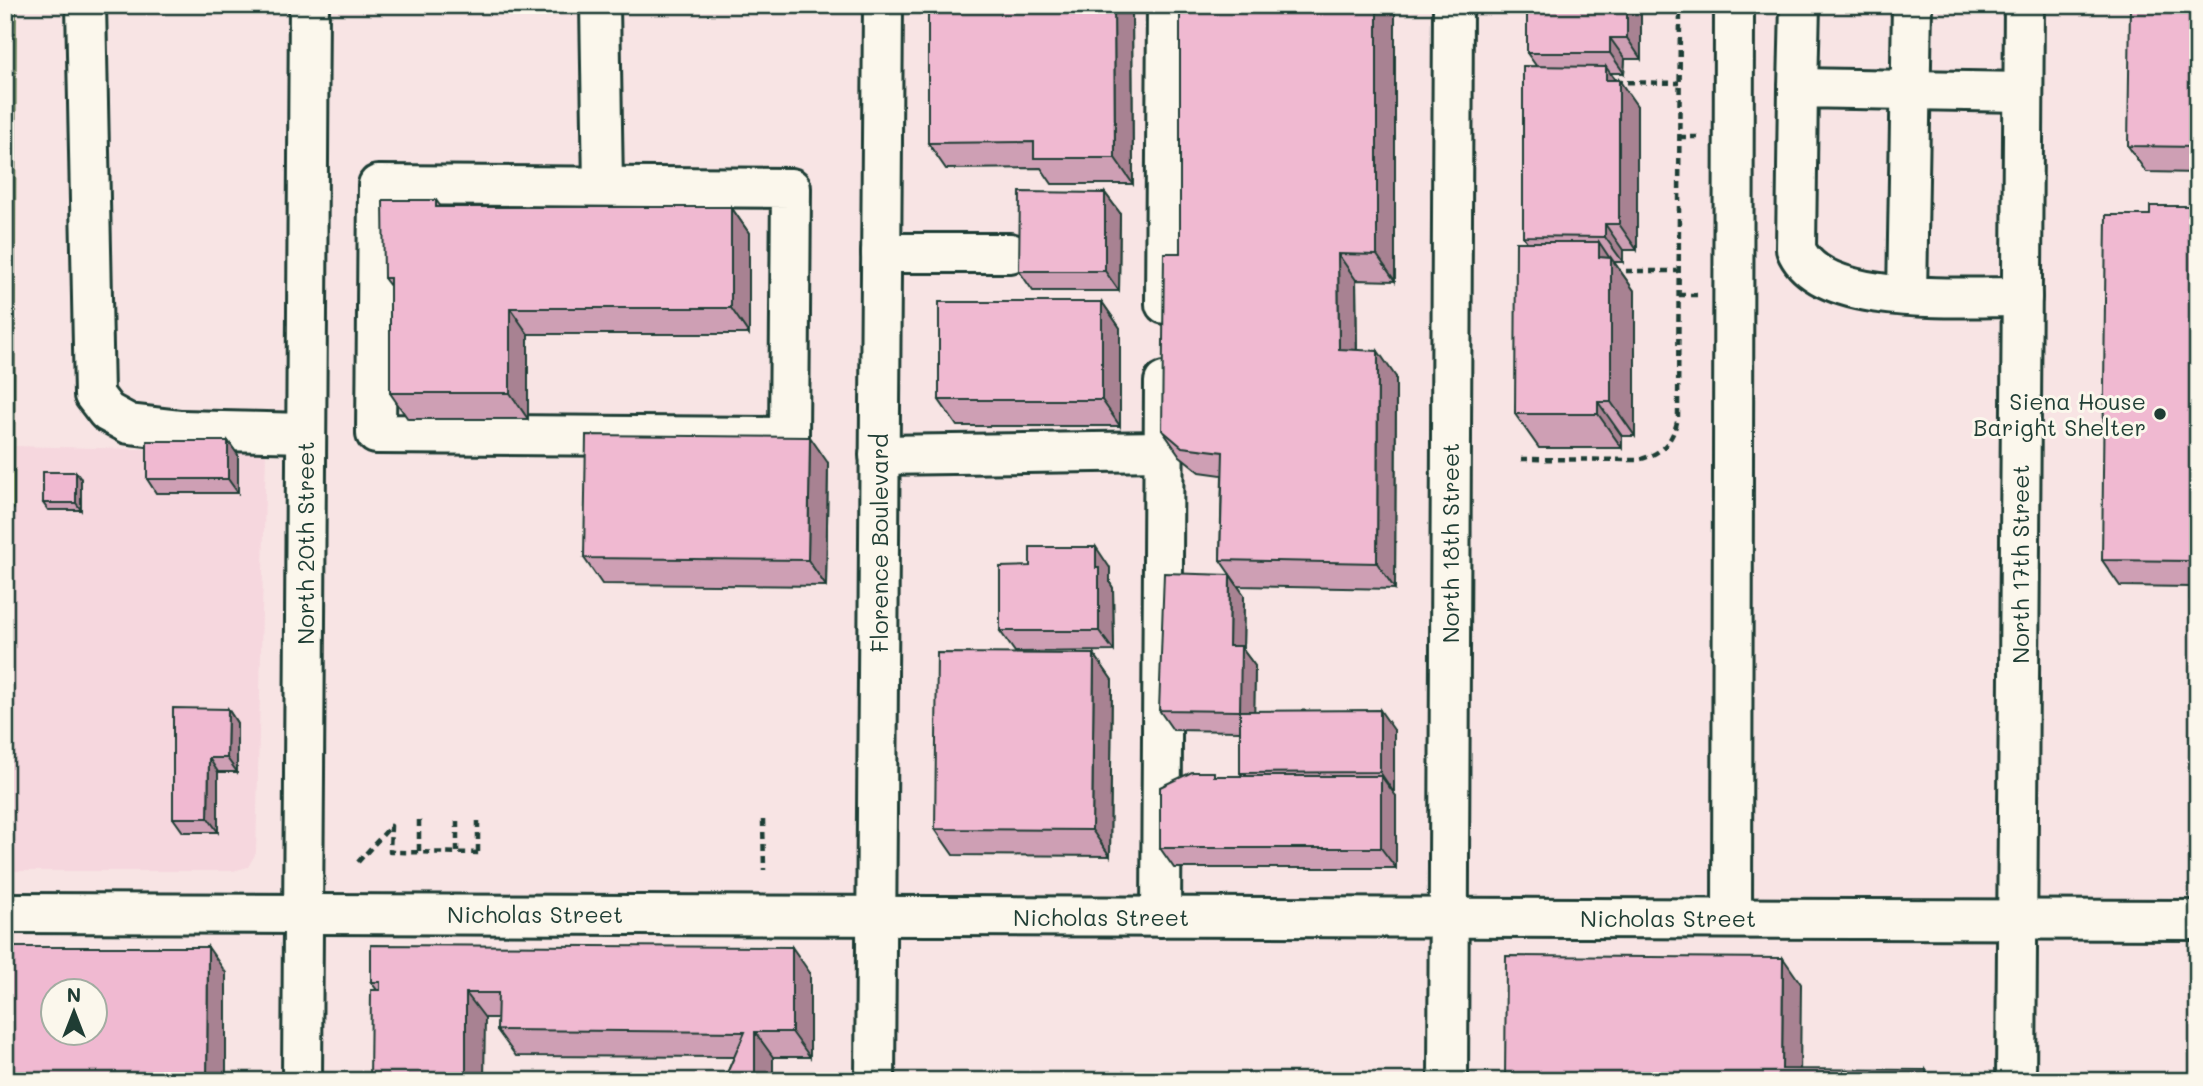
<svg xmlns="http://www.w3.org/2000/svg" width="2203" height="1086" font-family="Mali,sans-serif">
<rect width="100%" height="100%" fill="#f8e4e4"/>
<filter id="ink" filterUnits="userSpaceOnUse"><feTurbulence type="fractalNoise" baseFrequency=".0143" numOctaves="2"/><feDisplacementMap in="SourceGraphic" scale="14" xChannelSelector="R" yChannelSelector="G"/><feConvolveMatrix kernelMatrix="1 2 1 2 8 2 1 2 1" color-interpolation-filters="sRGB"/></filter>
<g filter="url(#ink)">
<polygon fill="#f6d7de" points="5,5 16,5 14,446 266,452 256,853 248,867 233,871 5,871"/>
<polygon fill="#c1d990" stroke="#708b62" stroke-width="2" points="5,5 16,5 14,509 5,509"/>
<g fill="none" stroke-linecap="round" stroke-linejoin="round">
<defs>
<g id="minor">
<polyline points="86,5 94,395 107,412 129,424 181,430 306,433"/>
<polyline points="600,5 603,186"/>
<polyline points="1798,88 1800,5"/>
<polygon points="378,185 791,188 789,437 376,434"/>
<polyline points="881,253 1010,253"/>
<polyline points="1907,295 1912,5"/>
<path d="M2022,297C1966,296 1820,309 1796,249L1798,88L2023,92"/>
<polyline points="1165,304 1167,5"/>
<polyline points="879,455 1164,451"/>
<polyline points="5,913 2198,920"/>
<polyline points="1161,917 1164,382"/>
<polyline points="1732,918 1734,5"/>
<polyline points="302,1081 309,5"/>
<polyline points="875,1081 883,5"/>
<polyline points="1448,1081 1453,5"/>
<polyline points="2016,1081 2024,5"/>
</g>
</defs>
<use href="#minor" stroke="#1f3d34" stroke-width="44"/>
<g stroke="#1f3d34" stroke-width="4.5" stroke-dasharray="7 5" stroke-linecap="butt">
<polyline points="1615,82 1679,83"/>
<polyline points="1679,137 1699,137"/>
<polyline points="1614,271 1678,271"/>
<polyline points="1678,295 1699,295"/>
<path d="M1521,459L1637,460C1661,455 1673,442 1678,418L1680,5"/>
<polyline points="419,820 419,852"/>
<polyline points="763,820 764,870"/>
<polyline points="457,821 457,853"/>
<polyline points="478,821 478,853"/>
<polyline points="358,862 391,826 390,852 483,853"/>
</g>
<use href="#minor" stroke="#fbf7ec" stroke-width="38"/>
</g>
<g fill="#ce9fb4" stroke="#1f3d34" stroke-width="2">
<polygon points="1395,5 1395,281 1356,280 1357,350 1396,377 1395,589 1238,586 1220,560 1222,475 1200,472 1180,456 1162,430 1180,253"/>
<polygon points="1641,5 1641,59 1625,59 1624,73 1610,73 1637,106 1637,250 1623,250 1623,262 1614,262 1635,292 1635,436 1622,436 1622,448 1539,448 1515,414 1527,242 1523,236 1537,67 1527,53"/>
<polygon points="2198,5 2198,173 2146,172 2128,146"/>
<polygon points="1132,10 1133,184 1052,184 1041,168 946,169 928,143"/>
<polygon points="1105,193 1120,213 1119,291 1033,291 1019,271"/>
<polygon points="436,200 441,207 731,207 749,233 749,334 528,334 528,419 408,419 390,393 390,286 384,278"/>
<polygon points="2198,206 2198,609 2190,599 2191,587 2120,586 2102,560"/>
<polygon points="1102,302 1120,328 1120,426 957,426 939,400"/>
<polygon points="228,441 238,455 238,493 156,493 147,479"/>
<polygon points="828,463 826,586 602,584 584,558"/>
<polygon points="81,479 81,510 48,510 43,503"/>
<polygon points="1110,568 1110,583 1113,588 1114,651 1015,652 1000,631"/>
<polygon points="1230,575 1244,595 1243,650 1255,666 1254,711 1394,730 1394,793 1393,793 1396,796 1396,868 1174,868 1160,848 1217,776 1243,776 1240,773 1240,731 1173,730 1159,710"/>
<polygon points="1094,654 1112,680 1110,856 953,855 935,829"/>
<polygon points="228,709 237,723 237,772 218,772 218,832 183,832 173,818"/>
<polygon points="810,973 810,1057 773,1057 773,1079 775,1081 518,1081 725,1078 734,1057 516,1056 497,1030 498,1018 485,1018 377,990 371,982"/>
</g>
<g fill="#a88292" stroke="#1f3d34" stroke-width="2">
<polygon points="1114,5 1129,5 1132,10 1133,184 1115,158"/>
<polygon points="1377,5 1395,5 1395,281 1377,255"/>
<polygon points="1627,5 1641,5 1641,59 1627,38"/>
<polygon points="1610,38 1625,59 1624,73 1610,53"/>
<polygon points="1606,67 1619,86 1619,80 1637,106 1637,250 1619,224 1606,80"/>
<polygon points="1105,193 1120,213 1119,291 1105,271"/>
<polygon points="731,207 749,233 749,334 731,308"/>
<polygon points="1605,224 1623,250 1623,262 1605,237"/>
<polygon points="1599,242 1611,260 1611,258 1635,292 1635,436 1611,402 1599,257"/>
<polygon points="1338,254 1356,280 1357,375 1339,349"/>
<polygon points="1102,302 1120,328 1120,426 1102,400"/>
<polygon points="510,308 528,334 528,419 510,393"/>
<polygon points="1378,351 1396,377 1395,589 1377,563"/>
<polygon points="1598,402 1622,436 1622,448 1598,414"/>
<polygon points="810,437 828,463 826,586 808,560"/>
<polygon points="228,441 238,455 238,493 228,479"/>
<polygon points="76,472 81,479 81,510 76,503"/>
<polygon points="1096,547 1110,568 1110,583 1113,588 1114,651 1099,631 1096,568"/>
<polygon points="1230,575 1244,595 1243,650 1255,666 1254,731 1240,711 1229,646"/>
<polygon points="1094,654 1112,680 1110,856 1092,830"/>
<polygon points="228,709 237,723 237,772 227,758"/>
<polygon points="1380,710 1394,730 1394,793 1380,772"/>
<polygon points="209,758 218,772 218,832 208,818"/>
<polygon points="1381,776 1396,796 1396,868 1381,848"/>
<polygon points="208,947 226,973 226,1081 207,1081"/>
<polygon points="792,947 810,973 810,1057 792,1032"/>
<polygon points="1783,958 1801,984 1800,1081 1782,1069"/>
<polygon points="466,993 485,1018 484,1081 466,1081"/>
<polygon points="755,1032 773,1057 773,1081 755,1079"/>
<polygon points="1926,1070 1933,1081 1926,1081"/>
</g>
<g fill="#f0b9d1" stroke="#1f3d34" stroke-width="2" fill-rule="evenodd">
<polygon points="928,5 1114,5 1115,158 1034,158 1034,142 928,143"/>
<polygon points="1180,5 1377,5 1377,255 1338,254 1339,349 1378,351 1377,563 1220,560 1223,452 1182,447 1162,430 1164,253 1180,253"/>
<polygon points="1527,5 1627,5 1627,38 1610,38 1610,53 1527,53"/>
<polygon points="2130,5 2198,5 2198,147 2128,146"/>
<polygon points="1523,66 1606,67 1606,80 1619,80 1619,224 1605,224 1605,237 1523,236"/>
<polygon points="1020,192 1105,193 1105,271 1019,271"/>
<polygon points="383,200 436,200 436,207 731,207 731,308 510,308 510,393 390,393 390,278 384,278"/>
<polygon points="2150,206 2198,206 2198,599 2190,599 2191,561 2102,560 2106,215 2150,215"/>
<polygon points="1516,242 1599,242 1599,257 1611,258 1611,402 1598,402 1598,414 1515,414"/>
<rect x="939" y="302" width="163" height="98"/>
<polygon points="586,435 810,437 808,560 584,558"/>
<rect x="147" y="441" width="81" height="38"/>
<rect x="43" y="472" width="33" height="31"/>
<polygon points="1030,547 1096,547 1096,568 1099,568 1099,631 1000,631 1000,567 1030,566"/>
<polygon points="1164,573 1230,575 1229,646 1241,646 1240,711 1159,710"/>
<polygon points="937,653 1094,654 1092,830 935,829"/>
<polygon points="173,708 228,709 227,758 209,758 208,818 173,818"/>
<polygon points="1380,710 1380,772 1240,773 1240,711"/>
<polygon points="1192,772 1214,772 1214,776 1381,776 1381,848 1160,848 1160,787"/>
<polygon points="371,945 792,947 792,1032 755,1032 755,1079 774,1079 774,1081 518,1081 518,1077 725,1078 745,1032 497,1030 498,993 466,993 466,1081 370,1081 371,990 380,990 380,982 371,982"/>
<path d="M5,947H208L207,1081H5ZM52,991H94V1033H52Z"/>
<polygon points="1506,956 1783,958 1782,1069 1926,1070 1926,1081 1505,1081"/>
</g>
</g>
<circle fill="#1f3d34" stroke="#fbf7ec" stroke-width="2.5" cx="2160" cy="414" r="7"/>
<g text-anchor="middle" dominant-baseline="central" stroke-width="6" stroke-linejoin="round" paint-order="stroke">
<g font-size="23" fill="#1f3d34" stroke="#fbf7ec" text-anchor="end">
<text x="2146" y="401">Siena House<tspan x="2146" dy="26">Baright Shelter</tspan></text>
</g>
<g font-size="23" fill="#1f3d34" stroke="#fbf7ec">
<text transform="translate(305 543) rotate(-90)">North 20th Street</text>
<text transform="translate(879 543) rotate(-90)">Florence Boulevard</text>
<text transform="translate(1450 543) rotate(-90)">North 18th Street</text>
<text transform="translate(2020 564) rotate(-90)">North 17th Street</text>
<text x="535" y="914">Nicholas Street</text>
<text x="1101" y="917">Nicholas Street</text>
<text x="1668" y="918">Nicholas Street</text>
</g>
</g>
<rect width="2203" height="1086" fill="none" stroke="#fbf7ec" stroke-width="28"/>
<rect x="14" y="14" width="2175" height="1058" fill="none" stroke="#1f3d34" stroke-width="2.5" filter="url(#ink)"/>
<g transform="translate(74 1012)"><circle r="33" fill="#fbf7ec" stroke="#a3ada2" stroke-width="2"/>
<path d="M0-5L12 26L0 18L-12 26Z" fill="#1f3d34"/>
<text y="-10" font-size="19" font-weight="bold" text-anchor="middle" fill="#1f3d34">N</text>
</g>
</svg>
